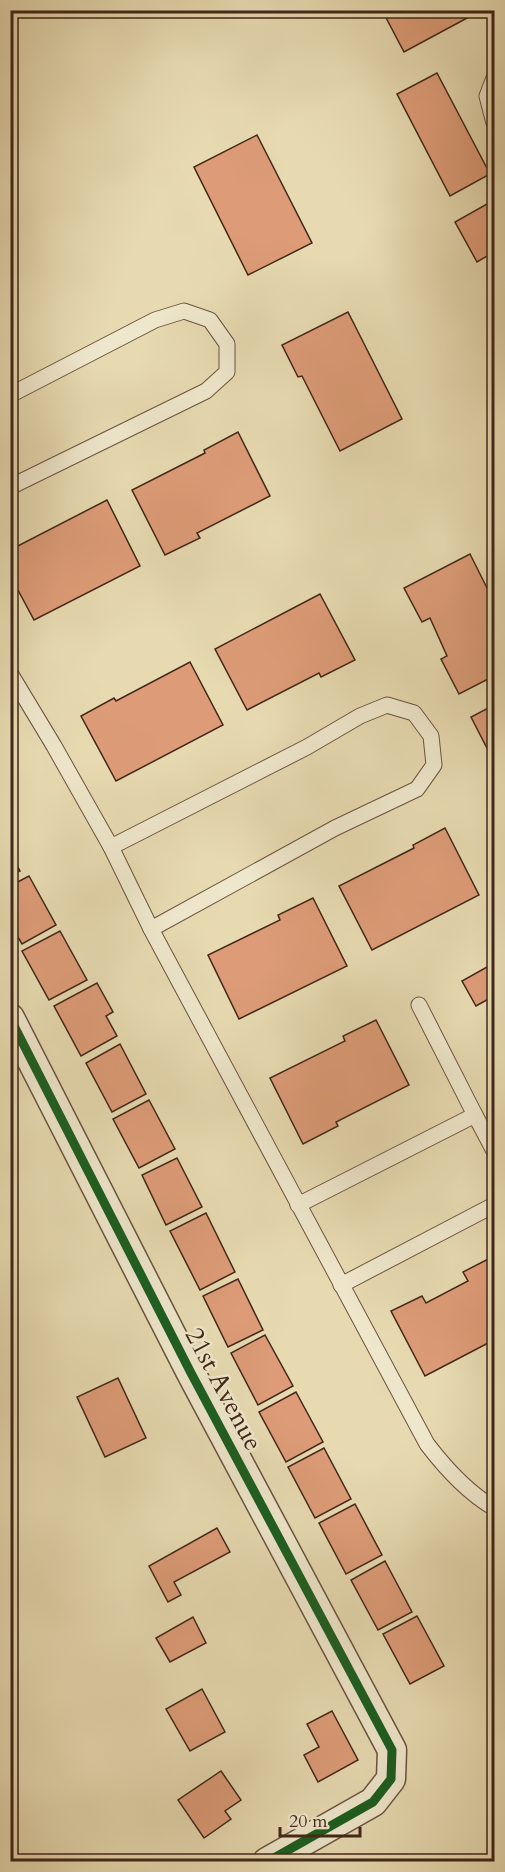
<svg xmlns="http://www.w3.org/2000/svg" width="505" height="1872" font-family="Cardo,serif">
<rect width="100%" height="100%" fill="#e7dab1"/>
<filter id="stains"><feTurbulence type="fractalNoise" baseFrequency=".00333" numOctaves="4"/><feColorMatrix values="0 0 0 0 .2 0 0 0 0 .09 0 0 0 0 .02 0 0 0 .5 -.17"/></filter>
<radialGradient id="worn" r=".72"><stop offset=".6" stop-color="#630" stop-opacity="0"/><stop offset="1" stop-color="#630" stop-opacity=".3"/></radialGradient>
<g fill="#dd9c77" stroke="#412619" stroke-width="1.5">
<polygon points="386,10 482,10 404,52 383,12"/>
<polygon points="437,73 490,174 450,196 397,94"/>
<polygon points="257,135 312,243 248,275 194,167"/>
<polygon points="494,200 494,252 477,262 455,222"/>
<polygon points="348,312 402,419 340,451 302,376 298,377 282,345"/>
<polygon points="238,432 270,496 197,533 200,538 165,555 132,490 205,453 204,450"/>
<polygon points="107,500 140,566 34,620 10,575 10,550"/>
<polygon points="470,554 494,602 494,676 459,694 441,659 447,656 430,618 422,622 404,588"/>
<polygon points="320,594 355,660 321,677 319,673 247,710 215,649"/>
<polygon points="190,662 223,725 116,781 81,716 114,698 116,701"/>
<polygon points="494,705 494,755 491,749 488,750 471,717"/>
<polygon points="445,828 479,895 372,950 339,886 414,848 413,845"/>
<polygon points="10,853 20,871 10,876"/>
<polygon points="29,876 56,925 22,944 10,924 10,886"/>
<polygon points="313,898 347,966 239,1019 208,955 280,920 278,915"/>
<polygon points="60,931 87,980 49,1000 22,951"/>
<polygon points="494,963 494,996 476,1006 462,981"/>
<polygon points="97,983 113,1012 106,1016 117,1036 81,1056 54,1006"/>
<polygon points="376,1020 409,1085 336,1122 338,1126 303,1144 270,1078 345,1041 343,1036"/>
<polygon points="494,1023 494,1040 488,1027"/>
<polygon points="120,1044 146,1094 112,1112 86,1063"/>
<polygon points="149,1100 175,1149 139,1168 113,1119"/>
<polygon points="177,1158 202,1207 166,1225 142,1175"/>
<polygon points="206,1213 235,1272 200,1290 170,1231"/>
<polygon points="494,1256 494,1340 425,1376 391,1311 422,1296 426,1303 468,1281 463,1272"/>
<polygon points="238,1279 263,1330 228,1347 203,1296"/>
<polygon points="265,1335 293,1386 258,1405 231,1353"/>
<polygon points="118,1378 146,1438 105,1457 77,1397"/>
<polygon points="296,1392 323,1442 286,1462 259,1412"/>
<polygon points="324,1448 351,1499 315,1518 288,1467"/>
<polygon points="355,1504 382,1555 346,1574 319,1523"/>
<polygon points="217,1528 230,1552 174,1582 181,1595 168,1602 149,1566"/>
<polygon points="385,1561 412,1612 378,1630 351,1580"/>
<polygon points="417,1616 444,1666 410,1684 383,1634"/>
<polygon points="193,1617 206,1643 170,1662 156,1638"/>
<polygon points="202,1689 225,1732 190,1751 166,1709"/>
<polygon points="332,1711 358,1760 318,1782 304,1755 319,1747 307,1724"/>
<polygon points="221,1771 241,1800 225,1811 231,1819 204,1838 178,1800"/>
</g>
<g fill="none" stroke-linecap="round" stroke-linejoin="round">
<defs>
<g id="service">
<polyline points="494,78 487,96 494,123"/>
<polyline points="10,395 155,320 184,311 210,320 227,344 227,372 206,391 10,487"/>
<path d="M10,673L54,746L111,847L151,929L427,1444C446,1469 467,1492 494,1508"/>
<polyline points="111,847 307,747 360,716 387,705 414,713 431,736 434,765 417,789 335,828 151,929"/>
<polyline points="419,1005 475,1115"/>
<polyline points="298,1205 475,1115 494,1151"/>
<polyline points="341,1285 494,1205"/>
</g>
<polyline id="minor" points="10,1018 191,1373 392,1750 391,1779 373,1802 267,1862"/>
</defs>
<use href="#service" stroke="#6a533f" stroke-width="17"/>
<use href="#minor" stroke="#6a533f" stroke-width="31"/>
<use href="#service" stroke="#efe7cc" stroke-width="15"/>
<use href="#minor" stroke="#efe7cc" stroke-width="28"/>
<defs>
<polyline id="cycleway" points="10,1018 191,1373 392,1750 391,1779 373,1802 267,1862"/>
</defs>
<use href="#cycleway" stroke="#efe7cc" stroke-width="13"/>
<use href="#cycleway" stroke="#1b5e20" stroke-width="9"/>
</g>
<g text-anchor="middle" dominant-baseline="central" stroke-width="5" stroke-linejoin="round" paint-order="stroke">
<g font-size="26" fill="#412619" stroke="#efe7cc">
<text transform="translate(224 1389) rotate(62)">21st Avenue</text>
</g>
</g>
<rect width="505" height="1872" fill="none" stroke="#e7dab1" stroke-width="36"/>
<rect x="12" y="12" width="481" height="1848" fill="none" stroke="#412619" stroke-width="3"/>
<rect x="18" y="18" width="469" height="1836" fill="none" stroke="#412619" stroke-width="1.5"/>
<path d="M280 1827v9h80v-9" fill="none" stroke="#412619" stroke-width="3"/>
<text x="289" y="1827" font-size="18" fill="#412619" stroke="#efe7cc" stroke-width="4.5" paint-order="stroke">20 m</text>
<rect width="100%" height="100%" filter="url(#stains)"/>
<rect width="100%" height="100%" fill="url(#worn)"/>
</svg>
